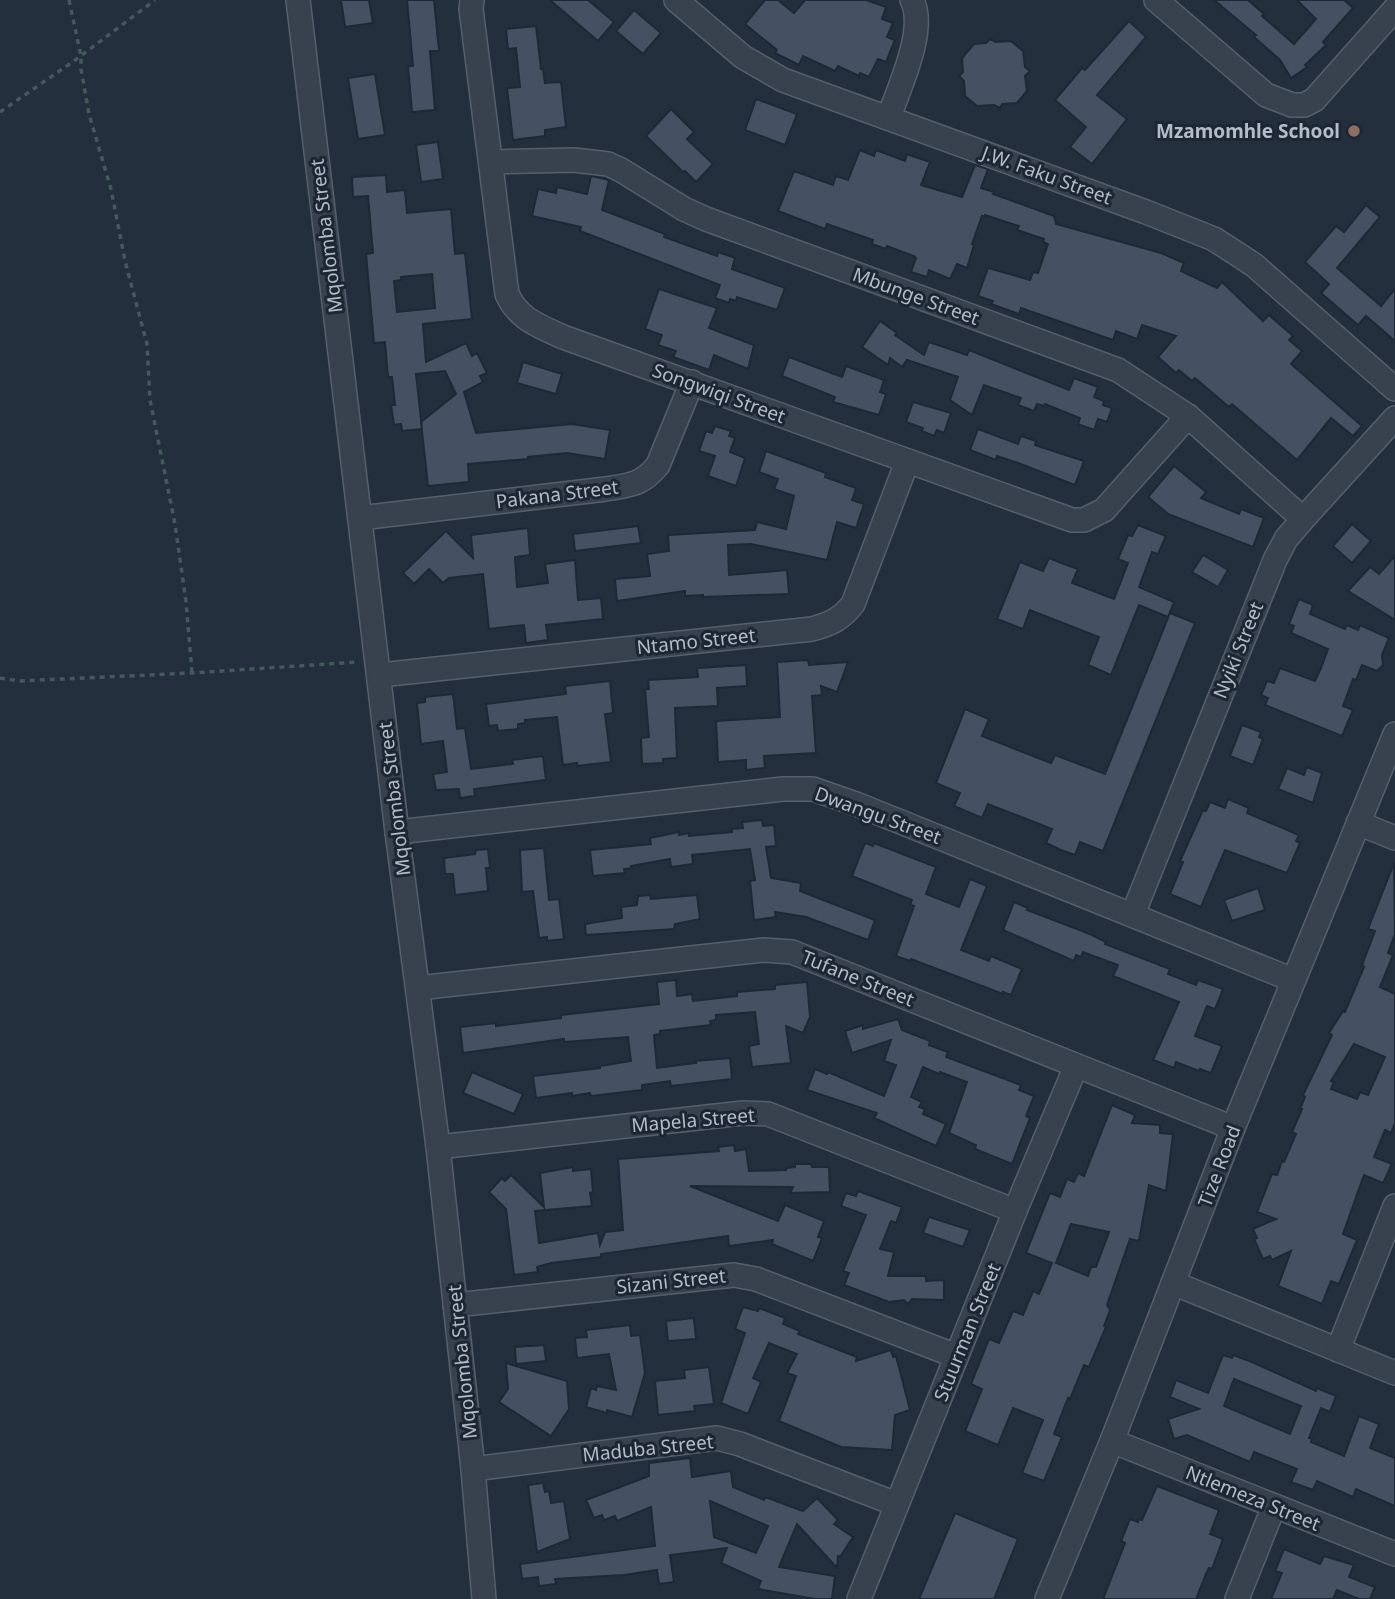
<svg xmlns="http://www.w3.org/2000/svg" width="1395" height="1599" font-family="'Noto Sans',sans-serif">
<rect width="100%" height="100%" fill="#242f3e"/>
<g fill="#455162" stroke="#1f2835" stroke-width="2" fill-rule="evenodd">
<polygon points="341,0 369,0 373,23 345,27"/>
<polygon points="407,0 434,0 439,51 430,51 435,110 412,112 408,66 413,66"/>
<polygon points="550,0 588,0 614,22 598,41"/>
<polygon points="765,0 778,0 794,13 805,0 866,0 886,7 882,19 893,23 887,37 895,40 886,62 878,59 869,77 860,73 859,76 838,66 835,71 803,56 799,65 775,53 777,50 745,24"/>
<polygon points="1214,0 1248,0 1264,14 1262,16 1294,44 1316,19 1297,0 1344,0 1353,8 1323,42 1326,45 1305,65 1307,67 1291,78 1280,60 1254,37 1256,35"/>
<polygon points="634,10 661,33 643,54 616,31"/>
<polygon points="1129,21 1146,37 1097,95 1127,119 1092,164 1070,147 1086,127 1055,100 1082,68 1085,70"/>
<polygon points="536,26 541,69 543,69 545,83 561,82 566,127 545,130 545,136 513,140 507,88 520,87 516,48 508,49 506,29"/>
<polygon points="990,39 996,42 1011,41 1023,51 1025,67 1030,71 1025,76 1027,91 1017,103 1002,104 1000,108 994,105 977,106 965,96 964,81 959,76 963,72 962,58 974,44 986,43"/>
<polygon points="375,74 385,135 358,139 348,78"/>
<polygon points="756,99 797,114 785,145 745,130"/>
<polygon points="671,109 694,132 687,139 713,164 696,182 685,171 683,172 646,136"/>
<polygon points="438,142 443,179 421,182 416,145"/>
<polygon points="860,150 874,156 876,150 905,161 907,154 930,162 921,185 962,197 975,165 988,169 981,188 994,192 993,194 1054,216 1056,224 1161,253 1184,263 1181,271 1217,288 1222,282 1263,321 1269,315 1293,336 1289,340 1302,351 1291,364 1362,426 1353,436 1331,418 1297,460 1232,404 1229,407 1195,378 1192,381 1179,370 1176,373 1158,357 1176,336 1142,325 1137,339 1116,331 1113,340 1021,308 1019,314 991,304 993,301 978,296 988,268 1030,280 1033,272 1038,273 1048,244 1043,242 1044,239 1017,230 1019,226 985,215 984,217 982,216 972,244 974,245 967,268 957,264 950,279 929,270 927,277 911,272 916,258 914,256 887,246 886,249 872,244 873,240 827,224 825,229 778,211 794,171 833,185 836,176 848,180"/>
<path d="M386,175L387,192L405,190L407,213L451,209L455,254L465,253L472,319L423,324L426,362L466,343L472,356L477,353L487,373L480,376L483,382L464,392L476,433L572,424L610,430L605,459L567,453L528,457V459L468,464L469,482L428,486L421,422L456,394L445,371L416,374L422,429L402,431L401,424L394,425L391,405H395L392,377H388L385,342L374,343L366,254L373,253L368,196L353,197L352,177ZM432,274L435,308L397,312L394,281L401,280V277Z"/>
<polygon points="591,176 609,180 602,210 665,234 664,237 717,256 718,252 735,258 732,269 785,288 777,310 737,297 736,301 730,299 729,303 715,298 720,285 580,231 581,227 532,216 538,189 556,193 557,187 587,194"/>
<polygon points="1366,205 1380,217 1337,268 1381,306 1395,289 1395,341 1366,316 1358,325 1321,293 1329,284 1305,262 1336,226 1344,232"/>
<polygon points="659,289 717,308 709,328 754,345 748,369 714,355 709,370 673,357 676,351 658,345 662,335 645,329"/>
<polygon points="880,321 897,333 895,335 924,355 929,342 967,355 969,350 1069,390 1074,378 1098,387 1094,397 1104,401 1103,405 1112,408 1107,422 1098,419 1094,430 1078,424 1080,418 1045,404 1044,406 1037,404 1034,411 1018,405 1021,398 984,385 972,415 950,400 958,377 907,360 902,367 890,358 888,365 862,347"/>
<polygon points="789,357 842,377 846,366 884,380 880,392 886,394 879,415 833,402 835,397 782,376"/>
<polygon points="523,362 562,374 556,394 517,383"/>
<polygon points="913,402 951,413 944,433 937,430 934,436 922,431 923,428 906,422"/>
<polygon points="715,426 731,431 729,436 735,438 730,452 745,458 736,486 708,476 715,456 699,451 706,431 712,433"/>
<polygon points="978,429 1018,444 1021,436 1036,441 1035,445 1084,461 1075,485 1018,463 997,456 996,460 970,450"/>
<polygon points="766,451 826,473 825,477 856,488 852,500 864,504 856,528 837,522 827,560 751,544 728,545 729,575 787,570 789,594 703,597 703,595 685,596 685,591 617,601 615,579 650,576 647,554 669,551 668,535 755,530 757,522 786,529 794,496 774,489 778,479 759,472"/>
<polygon points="1174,466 1206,492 1201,498 1239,514 1241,509 1264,518 1253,547 1168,514 1148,497"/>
<polygon points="1352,524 1371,541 1352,563 1333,546"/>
<polygon points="1138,525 1166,536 1158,554 1152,552 1139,587 1174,602 1168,617 1139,605 1111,675 1088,665 1099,637 1030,610 1023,629 997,619 1020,562 1043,571 1049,558 1064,564 1078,569 1072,583 1114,599 1128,563 1118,559 1128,535 1132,536"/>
<polygon points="638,526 641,543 575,551 573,534"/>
<polygon points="528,528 530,555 515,557 517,587 548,583 545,564 575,560 578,600 601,598 603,619 546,625 548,640 526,643 524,625 489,629 483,574 449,578 443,583 429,569 414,584 403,573 446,531 473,558 471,535"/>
<polygon points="1203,555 1228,570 1218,587 1192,572"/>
<polygon points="1395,556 1395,620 1348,591 1370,567 1379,574"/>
<polygon points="1299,599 1313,605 1310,614 1345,629 1347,625 1358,630 1360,625 1389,638 1382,655 1383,665 1377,671 1362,665 1356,680 1353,679 1343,706 1353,710 1342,736 1265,705 1268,698 1261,695 1267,681 1274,683 1280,668 1315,681 1321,668 1328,649 1291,633 1294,626 1289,624"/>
<polygon points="1170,613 1195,623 1103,851 1080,842 1075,855 1061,850 1046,843 1052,829 988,804 982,818 954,806 960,793 936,783 965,709 989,719 982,736 1051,763 1055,755 1105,774"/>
<polygon points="808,660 809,665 848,662 837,692 821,686 822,695 812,696 816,753 764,756 765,768 746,770 746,760 718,762 716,721 780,717 777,662"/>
<polygon points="746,665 747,686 717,688 718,706 675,708 677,758 663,759 663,763 642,764 641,738 649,737 645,689 649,689 648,680 698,677 697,668"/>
<polygon points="610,681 613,713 605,714 611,762 577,766 577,763 563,765 557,717 525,720 525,723 518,724 518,729 498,731 497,725 489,726 486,704 566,694 565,686"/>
<polygon points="453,694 457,729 465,728 471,769 513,764 512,760 543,756 546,780 474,789 475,796 460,798 459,789 436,790 433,774 447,772 443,741 421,744 417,703 425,702 425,697"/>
<polygon points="1242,725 1261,732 1259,737 1263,739 1253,765 1230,756"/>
<polygon points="1307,767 1322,773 1313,803 1278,789 1287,768 1304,775"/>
<polygon points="1228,799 1249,808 1247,813 1299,835 1296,841 1300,843 1287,873 1225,850 1201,907 1170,894 1183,862 1180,861 1203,810 1206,811 1210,802 1225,808"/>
<polygon points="762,820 763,826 774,825 776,846 766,847 771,878 801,883 800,891 875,920 868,940 806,917 775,912 776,917 754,920 750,881 755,880 750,849 692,855 693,864 671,867 670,859 631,866 632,868 624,869 625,873 593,876 590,850 651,844 650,838 679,832 679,835 689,833 689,836 732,832 732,829 743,828 742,822"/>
<polygon points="865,843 873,846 874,843 936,867 926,894 959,907 970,879 987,886 961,950 989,961 991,956 1022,969 1011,995 1003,992 1003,994 911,959 910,961 896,956 914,906 910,905 912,900 852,876"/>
<polygon points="544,848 549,900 559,899 564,939 547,941 547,937 539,938 533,891 522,892 520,850"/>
<polygon points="488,849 490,868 486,868 488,891 455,895 453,874 445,874 444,858 475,854 476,850"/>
<path d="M1394,863L1395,934L1388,953L1393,955L1380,987L1395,994V1123L1391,1133L1385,1130L1374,1157L1392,1164L1383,1183L1364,1175L1343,1234L1357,1240L1339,1284L1331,1281L1322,1304L1278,1286L1291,1251L1272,1260L1270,1256L1263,1259L1254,1239L1257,1238L1253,1229L1276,1219L1257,1212L1272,1174L1277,1175L1282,1161L1284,1162L1296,1134L1292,1132L1302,1109H1300L1305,1097L1303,1095L1332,1035L1329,1033L1343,1011L1345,1012L1364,967L1362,965L1375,931L1368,929ZM1354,1044L1385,1057L1368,1095L1360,1092L1357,1099L1331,1089L1334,1082L1331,1081Z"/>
<polygon points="1258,888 1265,910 1232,921 1224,900"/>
<polygon points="650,895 651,899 697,895 700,919 675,924 674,929 586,935 585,924 622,918 621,907 637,905 638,896"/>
<polygon points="1014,902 1028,908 1027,910 1090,934 1106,942 1105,944 1170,969 1168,974 1196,985 1198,980 1223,989 1215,1009 1207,1006 1195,1036 1222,1046 1211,1073 1200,1069 1199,1071 1176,1062 1174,1068 1153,1060 1179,1002 1113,976 1118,965 1083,952 1081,957 1076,955 1074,961 1003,930"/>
<polygon points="676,980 677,996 692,994 693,1001 737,996 737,992 775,989 775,985 807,982 810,1017 803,1033 786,1026 791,1063 752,1067 749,1046 759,1044 755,1012 716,1015 716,1020 710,1021 711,1025 660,1031 660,1034 654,1035 657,1068 696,1063 695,1061 730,1058 732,1079 671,1086 670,1081 642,1085 642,1090 591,1096 590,1093 572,1096 572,1093 536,1098 533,1076 600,1068 600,1066 631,1061 628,1037 564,1042 564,1039 463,1053 460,1027 496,1023 496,1026 561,1018 561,1015 659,1004 657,982"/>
<polygon points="898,1019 902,1030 930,1041 929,1045 948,1052 946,1057 1021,1085 1019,1090 1034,1096 1026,1116 1030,1118 1012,1164 975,1149 976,1145 949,1133 967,1082 940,1072 939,1074 923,1067 911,1097 922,1102 919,1107 925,1109 923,1114 946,1124 936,1146 874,1118 877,1113 807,1090 815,1069 827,1074 828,1072 884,1096 896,1065 884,1061 891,1040 852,1053 845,1031 863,1025 863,1029"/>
<polygon points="472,1072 523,1094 514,1114 463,1093"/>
<path d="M1112,1105L1135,1115L1132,1123L1160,1125V1133L1173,1134L1166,1191L1149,1185L1139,1241L1130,1239L1107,1305L1110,1310L1104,1326L1106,1327L1089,1367L1084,1365L1070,1399L1068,1398L1054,1434L1062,1437L1044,1481L1022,1473L1043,1420L1013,1408L998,1445L965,1431L982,1389L971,1384L989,1339L999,1343L1013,1311L1023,1315L1033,1291L1039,1294L1052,1263L1026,1253L1050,1193L1060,1197L1067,1179L1074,1182L1078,1173L1084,1176ZM1071,1224L1109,1232L1096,1267H1091L1088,1276L1056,1263Z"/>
<polygon points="734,1145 735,1151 746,1149 749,1171 786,1170 786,1168 795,1167 795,1164 811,1164 812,1167 829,1167 830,1192 790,1193 793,1187 690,1186 778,1221 785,1205 824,1221 818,1237 822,1238 813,1261 772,1244 773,1240 729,1246 728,1236 601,1254 601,1257 551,1263 537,1267 538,1272 514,1275 506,1209 489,1192 502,1178 505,1181 511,1175 544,1207 540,1173 573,1167 573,1171 591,1169 593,1192 590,1193 592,1206 535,1211 539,1243 598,1233 600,1245 605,1232 623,1230 618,1159 719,1151 718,1147"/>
<polygon points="858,1191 902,1207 896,1223 891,1221 880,1249 894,1252 888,1276 926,1276 926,1281 944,1280 944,1300 912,1299 908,1304 904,1300 889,1302 844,1285 849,1273 843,1271 866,1215 841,1206 846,1193 856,1196"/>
<polygon points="929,1217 970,1230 963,1247 923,1233"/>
<polygon points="743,1307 758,1311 759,1308 785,1318 783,1324 800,1331 798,1334 857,1357 856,1361 891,1350 893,1357 896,1356 910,1410 895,1415 892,1450 841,1447 779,1421 796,1376 787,1373 797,1354 769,1343 753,1378 761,1382 748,1414 721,1403 745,1333 735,1329"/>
<polygon points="694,1318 696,1339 668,1341 666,1321"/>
<polygon points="630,1325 631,1336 640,1335 645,1373 632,1417 607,1410 607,1413 586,1407 591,1388 596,1390 597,1386 616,1390 609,1354 577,1358 575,1338 587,1337 586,1330"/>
<polygon points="544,1345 546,1361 516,1364 515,1347"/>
<path d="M1223,1355L1232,1358L1233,1355L1252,1362L1316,1391L1317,1388L1336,1396L1330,1412L1321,1408L1309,1438L1312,1439L1311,1442L1344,1456L1359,1416L1379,1424L1370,1448L1395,1458V1506L1356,1489L1353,1497L1317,1481L1313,1490L1291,1482L1297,1469L1254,1452L1250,1462L1187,1435L1174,1439L1168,1419L1199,1409L1170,1397L1176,1380L1208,1393ZM1234,1379L1301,1406L1290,1434L1224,1406Z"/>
<polygon points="506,1363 567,1381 569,1409 551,1436 499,1402 508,1389"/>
<polygon points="709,1367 714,1404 694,1406 695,1411 658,1415 655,1381 685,1378 684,1370"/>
<path d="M690,1458L692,1477L731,1471L733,1487L764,1500L765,1497L803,1511L817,1498L838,1520L834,1524L853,1537L840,1557L838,1556L837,1568L797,1524L779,1567L835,1576L832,1599H815L758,1589L761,1581L721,1563L727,1548L670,1555L674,1582L659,1584L657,1570L624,1575L555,1579L556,1584L539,1586L538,1577L522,1579L520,1564L655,1546L651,1507L617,1521L615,1516L604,1520L602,1515L594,1518L586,1500L649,1476V1463ZM710,1501L768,1526L756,1553L714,1537Z"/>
<polygon points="543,1483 545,1492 549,1491 551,1503 564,1501 570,1539 537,1552 528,1485"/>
<polygon points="1157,1486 1219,1510 1210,1534 1223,1539 1212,1569 1209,1568 1206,1574 1196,1599 1103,1599 1125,1543 1121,1541 1130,1519 1138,1522 1139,1519 1142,1520"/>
<polygon points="955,1513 1018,1539 994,1599 919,1599"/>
<polygon points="1284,1549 1320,1564 1324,1556 1354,1565 1349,1577 1375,1587 1370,1599 1359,1599 1337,1590 1333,1599 1271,1599 1282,1573 1275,1571"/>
</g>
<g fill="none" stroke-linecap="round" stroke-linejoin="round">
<defs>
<g id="minor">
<polyline points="298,0 397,832 438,1147 473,1469 484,1599"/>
<path d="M472,0L471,9L507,294C518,319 539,326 563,337L1072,520H1084L1104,510L1188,416"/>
<polyline points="676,0 743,57 783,80 1146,212 1214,239 1254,265 1395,389"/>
<polyline points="1156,0 1266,95 1292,105 1304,105 1314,100 1395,9"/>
<path d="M889,117C899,87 927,30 912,0"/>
<polyline points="491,162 574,160 608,164 621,170 684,209 706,219 1118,370 1188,416 1303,519"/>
<path d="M360,518L606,489C630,485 642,485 658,465L692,382"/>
<path d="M380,675L812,629C831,624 841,619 853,604L907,462"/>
<polyline points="1358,823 1395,838"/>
<polyline points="397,832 783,789 813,789 856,804 1293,980"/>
<polyline points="1133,914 1275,560 1286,539 1303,519 1395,418"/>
<polyline points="418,988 764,950 792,952 1233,1128"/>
<polyline points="438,1147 743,1113 768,1114 1015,1211"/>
<polyline points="1173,1283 1395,1373"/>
<polyline points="455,1305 734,1275 756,1279 956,1356"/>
<polyline points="1338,1350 1395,1206"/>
<polyline points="1112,1441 1395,1554"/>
<polyline points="473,1469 717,1438 740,1444 896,1504"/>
<polyline points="859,1599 1015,1211 1076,1066"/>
<polyline points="1047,1599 1112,1441 1233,1128 1395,734"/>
<polyline points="1237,1599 1274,1506"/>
</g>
</defs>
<use href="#minor" stroke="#565f6c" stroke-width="26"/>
<g stroke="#44595c" stroke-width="3.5" stroke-dasharray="5 5" stroke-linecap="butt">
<polyline points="69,0 81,56 81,69 89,114 111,189 125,261 147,344 150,400 175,524 186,602 192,673"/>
<polyline points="0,112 74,61 155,0"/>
<polyline points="0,678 19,681 192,673 358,662"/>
</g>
<use href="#minor" stroke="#38414e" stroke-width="23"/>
</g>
<circle fill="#8d6e63" stroke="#1d2633" stroke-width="2.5" cx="1354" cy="131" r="7"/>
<g text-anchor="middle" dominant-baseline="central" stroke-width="6" stroke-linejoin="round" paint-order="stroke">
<g font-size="19" font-weight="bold" fill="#b4bcc9" stroke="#1d2633" text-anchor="end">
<text x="1340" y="131">Mzamomhle School</text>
</g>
<g font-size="19" fill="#b4bcc9" stroke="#1d2633">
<text transform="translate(1047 175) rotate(20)">J.W. Faku Street</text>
<text transform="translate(326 236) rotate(-97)">Mqolomba Street</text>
<text transform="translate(916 296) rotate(20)">Mbunge Street</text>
<text transform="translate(719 393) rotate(20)">Songwiqi Street</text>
<text transform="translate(557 494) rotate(-7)">Pakana Street</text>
<text transform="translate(696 641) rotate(-6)">Ntamo Street</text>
<text transform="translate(1238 650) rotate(-68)">Nyiki Street</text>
<text transform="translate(394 799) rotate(-97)">Mqolomba Street</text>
<text transform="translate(878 815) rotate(20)">Dwangu Street</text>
<text transform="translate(858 978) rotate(22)">Tufane Street</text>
<text transform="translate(693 1120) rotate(-5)">Mapela Street</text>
<text transform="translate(1219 1166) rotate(-69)">Tize Road</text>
<text transform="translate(671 1281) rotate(-6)">Sizani Street</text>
<text transform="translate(967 1332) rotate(-68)">Stuurman Street</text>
<text transform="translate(462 1362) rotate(-96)">Mqolomba Street</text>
<text transform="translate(648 1448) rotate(-6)">Maduba Street</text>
<text transform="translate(1253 1498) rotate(22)">Ntlemeza Street</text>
</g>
</g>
</svg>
